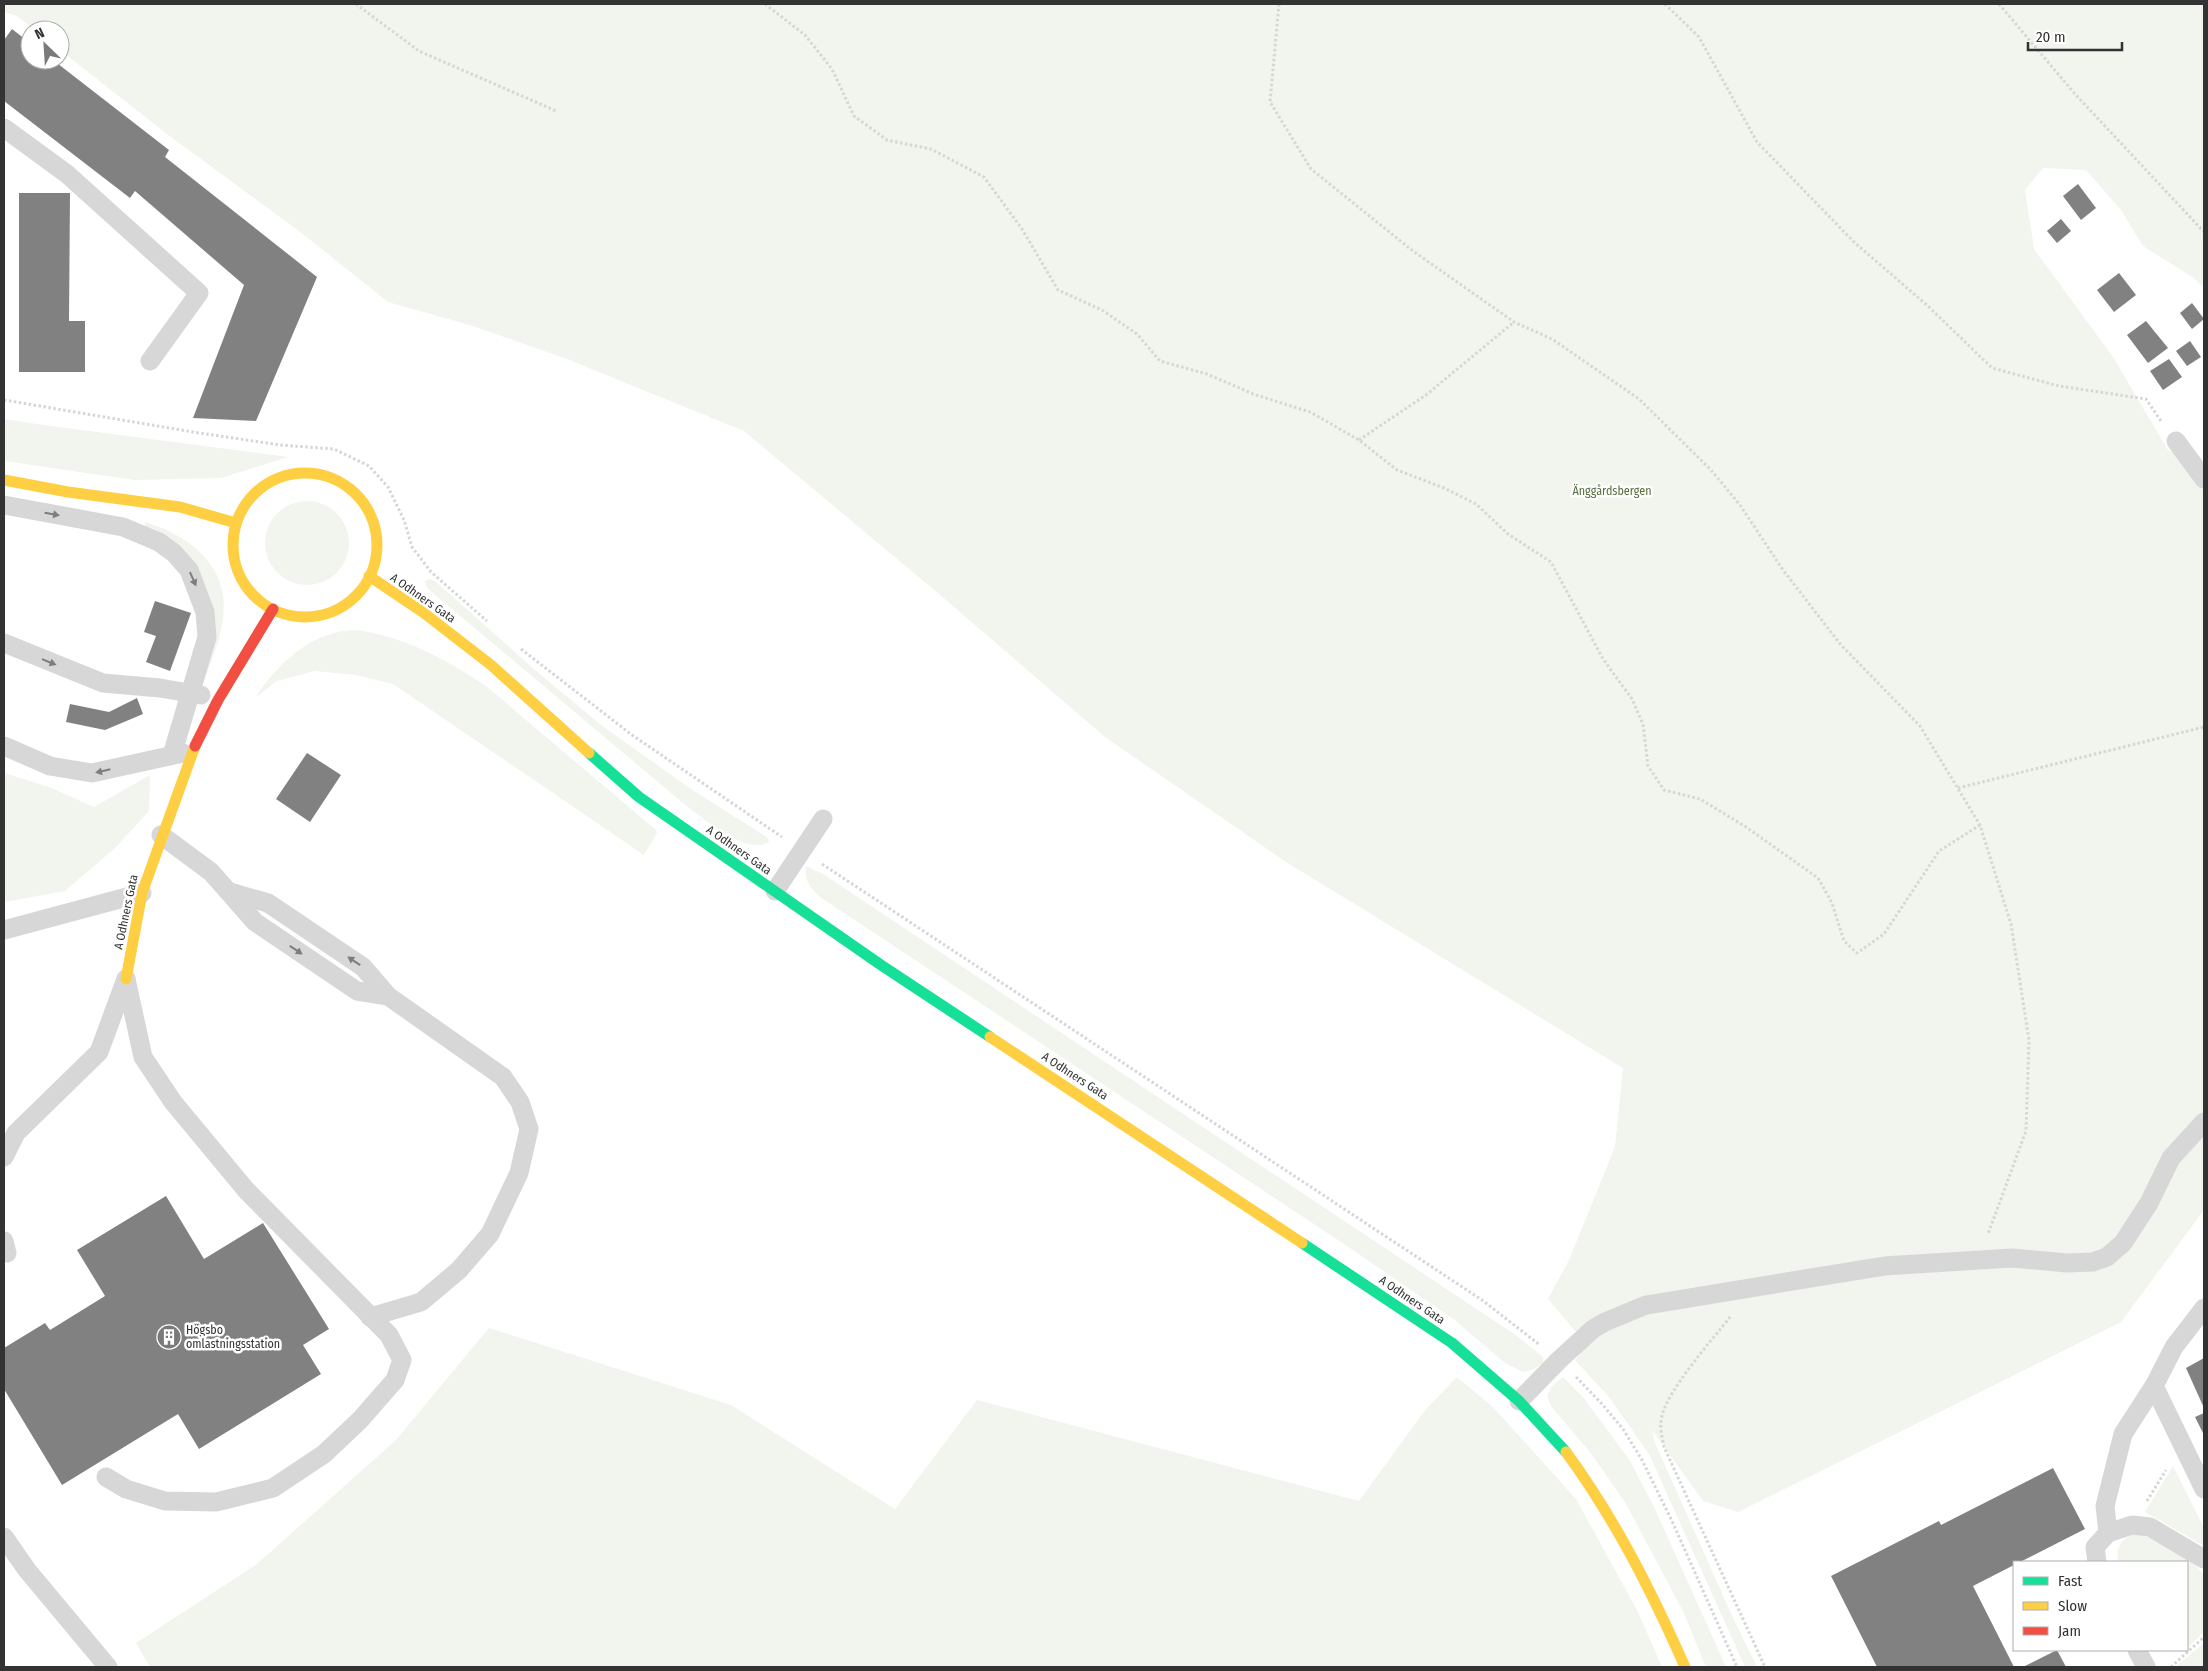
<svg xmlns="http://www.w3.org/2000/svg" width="2208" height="1671" font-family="'Fira Sans Condensed',sans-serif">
<rect width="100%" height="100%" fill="#fff"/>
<g fill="#f1f5ed">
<polygon points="4,4 2204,4 2204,288 2194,278 2143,246 2121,210 2086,170 2043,168 2025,190 2034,249 2113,357 2168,450 2204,465 2204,1210 2121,1322 1738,1512 1703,1501 1652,1430 1655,1443 1734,1620 1757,1667 1745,1667 1649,1454 1609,1397 1575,1360 1587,1345 1548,1299 1569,1260 1615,1147 1623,1068 1286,862 1105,737 939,594 744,431 567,359 473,326 388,302 299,231 167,134 60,50 60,30 35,30 17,16 4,12"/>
<polygon points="4,419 43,425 288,457 221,478 135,480 4,461"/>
<circle cx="307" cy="543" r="42"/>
<path d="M145,522C189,535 231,567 223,619C220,642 210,664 202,685L211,610L145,527Z"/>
<path d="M430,579L436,582L535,670L601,725L688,787L768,838L769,842C746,856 701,817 683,803L427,588L425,581Z"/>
<path d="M355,630C403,636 446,659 486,686L656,830L657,833L644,855L393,684L356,675L315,671L277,681L255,698C278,663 312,631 355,630Z"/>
<polygon points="4,773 49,787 94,807 150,775 149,811 116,847 65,891 4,902"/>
<path d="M806,866L823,874L1517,1336L1543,1357V1363L1532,1370L1523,1372L1505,1363L1456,1321L1344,1244L820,897C811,889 803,879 806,866Z"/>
<polygon points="489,1328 731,1405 895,1509 977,1400 1359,1501 1426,1409 1457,1377 1493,1407 1576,1499 1638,1612 1662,1667 150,1667 136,1643 257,1564 396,1440"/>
<polygon points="1563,1377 1583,1397 1630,1461 1654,1507 1726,1667 1706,1667 1683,1611 1625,1502 1590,1452 1551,1406 1547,1396 1552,1386"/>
<polygon points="2173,1466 2204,1528 2204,1546 2145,1512"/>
<path d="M2137,1533C2151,1537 2201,1562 2204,1577C2208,1594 2204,1615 2204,1632L2187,1648V1562H2119C2114,1547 2123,1537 2137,1533Z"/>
<polygon points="2204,1643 2204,1667 2175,1667"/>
</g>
<g fill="#818181">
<polygon points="12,29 30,43 30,60 53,60 169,150 165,157 317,277 256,421 193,418 244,285 135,191 130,198 4,101 4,40"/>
<polygon points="2078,184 2096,208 2081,220 2063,196"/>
<polygon points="19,193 70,193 69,321 85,321 85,372 19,372"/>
<polygon points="2061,219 2071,231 2057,243 2047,231"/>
<polygon points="2119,273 2136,295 2114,312 2097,290"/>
<polygon points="2192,303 2204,319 2192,329 2180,313"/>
<polygon points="2146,321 2168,348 2148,363 2127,335"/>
<polygon points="2190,341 2201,357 2187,366 2176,351"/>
<polygon points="2169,359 2182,377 2163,390 2150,371"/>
<polygon points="155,601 191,613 170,671 146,662 156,636 144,632"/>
<polygon points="137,698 143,714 105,730 66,722 70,704 109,712"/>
<polygon points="307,753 341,775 310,822 276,799"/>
<polygon points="166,1196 204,1259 263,1223 329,1329 303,1345 321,1374 199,1449 178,1414 62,1485 4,1389 4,1348 45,1323 50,1330 105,1296 77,1250"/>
<polygon points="2204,1358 2204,1408 2186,1368"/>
<polygon points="2204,1413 2204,1435 2195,1417"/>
<polygon points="2053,1468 2085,1529 2020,1562 2014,1562 2014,1565 1973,1586 2014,1667 1877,1667 1831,1576 1939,1521 1941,1525"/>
<polygon points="2057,1650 2066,1667 2023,1667"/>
</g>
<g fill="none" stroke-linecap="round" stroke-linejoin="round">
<g stroke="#d6d6d6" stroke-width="3" stroke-dasharray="2.5 2.5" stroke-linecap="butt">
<polyline points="356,4 419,51 556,111"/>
<polyline points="765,4 805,35 832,69 854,116 887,140 931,149 984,177 1022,229 1058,290 1102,310 1137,334 1160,361 1207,374 1253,394 1310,412 1359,440 1397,470 1444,488 1476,504 1508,534 1551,562 1603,659 1632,699 1643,724 1648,766 1664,790 1700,799 1746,827 1818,878 1832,903 1844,941 1857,953 1884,934 1939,851 1980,825"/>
<polyline points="1279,4 1270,102 1311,169 1413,251 1514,322 1552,339 1639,399 1711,470 1740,505 1783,570 1841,645 1920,726 1980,825 2011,924 2029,1040 2026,1131 1988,1234"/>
<polyline points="1665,4 1699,37 1757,142 1854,242 1929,307 1992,368 2059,386 2146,399 2161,421"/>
<polyline points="1999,4 2075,94 2204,232"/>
<polyline points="4,400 193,432 280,445 334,449 369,466 388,487 404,520 412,547 431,572 487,621"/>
<polyline points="1359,440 1426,395 1514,322"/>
<polyline points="521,649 632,735 782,837"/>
<polyline points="1958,788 2204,727"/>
<polyline points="822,864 1482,1300 1540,1345"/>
<path d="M1730,1317C1712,1340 1667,1391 1662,1416C1659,1426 1662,1437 1664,1447L1765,1667"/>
<polyline points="1576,1377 1602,1404 1623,1429 1642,1460 1672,1521 1737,1667"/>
<polyline points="2147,1501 2166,1470"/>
<polyline points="2171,1667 2204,1637"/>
</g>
<g stroke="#d7d7d7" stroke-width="19">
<polyline points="4,128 67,174 199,293 150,361"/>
<polyline points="2176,441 2204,479"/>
<polyline points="4,505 123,527 159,542 174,553 189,570 205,612 207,637 172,755"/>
<polyline points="4,643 103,683 160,688 201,695"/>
<polyline points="4,746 50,766 92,773 183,753"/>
<polyline points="161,835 211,872 255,922 357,991 388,996"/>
<polyline points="775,891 823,819"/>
<polyline points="230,892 268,903 363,967 388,996 503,1077 520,1102 529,1129 519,1173 490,1234 459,1270 421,1302 370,1317"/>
<polyline points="4,930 142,893"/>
<polyline points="4,1157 16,1133 99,1052 126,979"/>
<polyline points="4,1241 7,1253"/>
<polyline points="2204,1308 2174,1347 2154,1386 2204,1489"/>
<polyline points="1519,1401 1559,1360 1593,1329 1605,1322 1646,1305 1884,1266 2012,1258 2067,1263 2093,1262 2107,1257 2123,1243 2149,1203 2171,1158 2204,1122"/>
<polyline points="106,1477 126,1489 165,1501 216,1502 273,1488 324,1454 360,1420 395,1380 402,1360 389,1335 246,1190 173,1102 143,1057 126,979"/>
<polyline points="2108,1533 2105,1506 2123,1434 2154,1386"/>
<polyline points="4,1537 27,1570 108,1667"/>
<polyline points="2097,1562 2095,1547 2108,1533 2132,1525 2150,1527 2204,1559"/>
<polyline points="2137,1650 2146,1667"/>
</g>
<g stroke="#16e098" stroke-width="11">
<polyline points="589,753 639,797 881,965 990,1037"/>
<polyline points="1302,1243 1452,1343 1519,1401 1566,1452"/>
</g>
<g stroke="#ffcf43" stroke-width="11">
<circle cx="305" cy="545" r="72"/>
<polyline points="4,480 68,492 180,507 236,523"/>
<polyline points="369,576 424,613 491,665 589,753"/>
<polyline points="126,979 142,893 195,746"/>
<polyline points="990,1037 1302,1243"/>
<path d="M1566,1452C1615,1519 1651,1590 1685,1667"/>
</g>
<polyline stroke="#f24e42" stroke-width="11" points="195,746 218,700 273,609"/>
</g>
<defs><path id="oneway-solid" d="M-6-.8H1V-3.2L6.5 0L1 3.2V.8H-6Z" transform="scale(1.25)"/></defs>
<g fill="#7d7d7d">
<use href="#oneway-solid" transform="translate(52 514) rotate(10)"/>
<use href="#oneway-solid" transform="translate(193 579) rotate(66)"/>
<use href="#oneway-solid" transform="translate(49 662) rotate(22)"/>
<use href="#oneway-solid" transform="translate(103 771) rotate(167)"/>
<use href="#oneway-solid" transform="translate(296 950) rotate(34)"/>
<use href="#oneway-solid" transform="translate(354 961) rotate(-146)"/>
</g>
<defs>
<symbol id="building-disc" viewBox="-11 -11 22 22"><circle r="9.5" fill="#7a7a7a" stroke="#fff"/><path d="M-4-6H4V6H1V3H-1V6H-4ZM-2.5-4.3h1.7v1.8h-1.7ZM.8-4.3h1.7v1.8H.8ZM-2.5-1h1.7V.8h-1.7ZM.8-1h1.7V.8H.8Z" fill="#fff"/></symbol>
</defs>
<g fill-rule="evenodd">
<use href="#building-disc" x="155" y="1323" width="28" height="28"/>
</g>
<g text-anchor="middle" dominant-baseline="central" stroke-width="5" stroke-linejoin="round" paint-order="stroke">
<g font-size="12" fill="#56703f" stroke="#fff">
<text x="1612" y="491">Änggårdsbergen</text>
</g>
<g font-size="12" fill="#333" stroke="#fff">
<text transform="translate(423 598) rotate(35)">A Odhners Gata</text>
<text transform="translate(739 850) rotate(35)">A Odhners Gata</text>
<text transform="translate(126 912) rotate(-78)">A Odhners Gata</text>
<text transform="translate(1075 1076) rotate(33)">A Odhners Gata</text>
<text transform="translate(1412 1300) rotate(34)">A Odhners Gata</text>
</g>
<g font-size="12" fill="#333" stroke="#fff" text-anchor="start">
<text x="186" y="1330">Högsbo<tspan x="186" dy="14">omlastningsstation</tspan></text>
</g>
</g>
<rect width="2208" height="1671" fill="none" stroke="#333333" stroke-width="10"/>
<rect x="2013" y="1561" width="175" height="90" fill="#ffffff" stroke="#adadad"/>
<rect x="2023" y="1577" width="25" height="8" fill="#16e098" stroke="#adadad"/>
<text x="2058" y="1586" font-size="15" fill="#333333">Fast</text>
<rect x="2023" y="1602" width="25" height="8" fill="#ffcf43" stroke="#adadad"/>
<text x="2058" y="1611" font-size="15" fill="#333333">Slow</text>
<rect x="2023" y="1627" width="25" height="8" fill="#f24e42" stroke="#adadad"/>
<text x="2058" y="1636" font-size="15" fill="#333333">Jam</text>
<g transform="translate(45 45) rotate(335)"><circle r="24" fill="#ffffff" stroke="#adadad"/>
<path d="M0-4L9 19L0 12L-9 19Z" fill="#7a7a7a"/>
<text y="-8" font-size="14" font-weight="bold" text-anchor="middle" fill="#333333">N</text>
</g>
<path d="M2028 42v8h94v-8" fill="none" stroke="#333333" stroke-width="2.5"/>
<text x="2036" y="42" font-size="15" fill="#333333" stroke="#ffffff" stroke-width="4" paint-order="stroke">20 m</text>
</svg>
